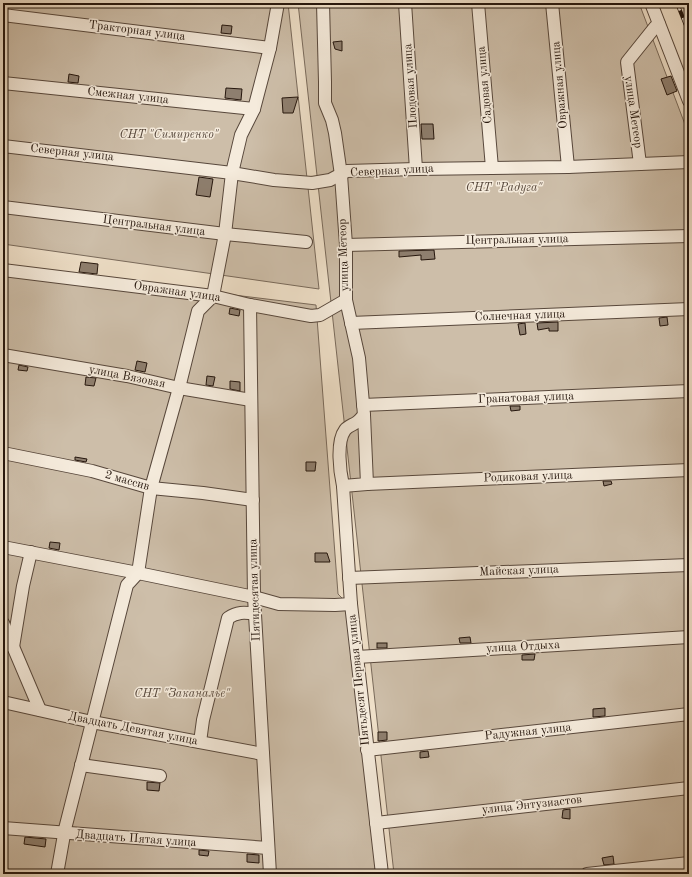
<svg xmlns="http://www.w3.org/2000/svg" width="692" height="877" font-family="'Old Standard TT',serif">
<rect width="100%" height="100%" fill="#efe0c9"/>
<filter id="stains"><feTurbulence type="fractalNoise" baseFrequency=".005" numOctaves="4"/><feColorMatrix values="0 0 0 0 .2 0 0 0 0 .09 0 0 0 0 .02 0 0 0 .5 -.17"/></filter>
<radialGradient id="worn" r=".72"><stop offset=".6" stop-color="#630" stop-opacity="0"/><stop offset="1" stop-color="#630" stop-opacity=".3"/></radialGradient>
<g fill="#cdbea9" stroke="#796a5b">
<polygon points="3,3 288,3 319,289 3,244"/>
<polygon points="298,3 639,3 689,135 689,874 394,874"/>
<polygon points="3,267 316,305 338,594 355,611 383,874 3,874"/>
</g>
<g fill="#8e7f6f" stroke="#25160d">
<polygon points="222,25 232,26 231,34 221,33"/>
<polygon points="342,41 342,51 335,49 333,42"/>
<polygon points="69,74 79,76 78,83 68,82"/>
<polygon points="671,76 677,91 667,95 661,79"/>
<polygon points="226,88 242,89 241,100 225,98"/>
<polygon points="298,97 293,113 283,113 282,98"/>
<polygon points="421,124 433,124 434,139 422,139"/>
<polygon points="199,177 213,179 210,197 196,195"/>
<polygon points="434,250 435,259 421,260 421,255 399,257 399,251"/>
<polygon points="81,262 98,264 97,274 79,272"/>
<polygon points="230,308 240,310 239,316 229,314"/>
<polygon points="667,317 668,325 660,326 659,318"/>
<polygon points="558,322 558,331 549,331 549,328 538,330 537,323"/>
<polygon points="525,323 526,334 520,335 518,324"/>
<polygon points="137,361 147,363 145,372 135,370"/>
<polygon points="19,365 28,367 27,371 18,370"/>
<polygon points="207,376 215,377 213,386 206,385"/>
<polygon points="86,377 96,378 94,386 85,385"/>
<polygon points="230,381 240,382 240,391 230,389"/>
<polygon points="510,406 520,406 520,410 511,411"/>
<polygon points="75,457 87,459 86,462 75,460"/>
<polygon points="306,462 316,462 315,471 306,471"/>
<polygon points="603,481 611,481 612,484 604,486"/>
<polygon points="50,542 60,543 59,550 49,548"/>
<polygon points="315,553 327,553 330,562 315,562"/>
<polygon points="470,637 471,643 460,643 459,638"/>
<rect x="377" y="643" width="10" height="5"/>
<polygon points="535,654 534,660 522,660 522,655"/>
<polygon points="605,708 605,716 593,717 593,709"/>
<polygon points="378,732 387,732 387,740 378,741"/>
<polygon points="428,751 429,757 420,758 420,752"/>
<polygon points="147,782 160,783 159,791 147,790"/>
<polygon points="570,809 570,819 562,818 563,810"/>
<polygon points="25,837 46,839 45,847 24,844"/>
<polygon points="199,850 209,851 208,856 199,855"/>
<polygon points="247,854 259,855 259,863 247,862"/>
<polygon points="613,856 614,864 604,865 602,858"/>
</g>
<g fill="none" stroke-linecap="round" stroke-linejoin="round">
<defs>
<g id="minor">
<polyline points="323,3 325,82 325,103 332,120 335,133 341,175 346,245 346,300 359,358 364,415 367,484 343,486"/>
<polyline points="405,3 416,169"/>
<polyline points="478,3 492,168"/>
<polyline points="552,3 568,167"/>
<polyline points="651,3 689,101"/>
<polyline points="3,15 270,48"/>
<polyline points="3,83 254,109"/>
<polyline points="3,146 232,173 274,180 312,183 330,180 347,171 416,169 568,167 689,162"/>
<polyline points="640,164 627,62 655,27 659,24"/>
<polyline points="3,207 225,234 306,242"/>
<polyline points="346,245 689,236"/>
<polyline points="3,270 213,296 250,305 311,316 320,315 346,300"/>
<polyline points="250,305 254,597 270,874"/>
<polyline points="351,323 689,309"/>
<polyline points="3,355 127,376 179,388 251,400"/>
<polyline points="363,405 689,391"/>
<path d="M364,415C362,417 360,420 357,422C353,425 348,426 345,430C336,442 340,472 343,486L351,604L382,874"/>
<polyline points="3,453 92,471 151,488 203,493 253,500"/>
<polyline points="367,484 689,470"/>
<polyline points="3,547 138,573 254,597 279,604 335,605 351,604"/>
<polyline points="349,578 689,565"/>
<polyline points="3,623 40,710"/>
<polyline points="13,647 23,586 31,552"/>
<polyline points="357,657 689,637"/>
<polyline points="3,702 92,722 263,754"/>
<path d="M200,742L203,720L228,618C237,612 244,612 255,614"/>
<polyline points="367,750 689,714"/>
<polyline points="81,765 160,776"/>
<polyline points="376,823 689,788"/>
<polyline points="3,828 268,848"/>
<polyline points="57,874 65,829 127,585 138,573 151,488 179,388 198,311 213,296 225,234 232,173 241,135 254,109 270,48 278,3"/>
<polyline points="587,874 689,863"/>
</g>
</defs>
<use href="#minor" stroke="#58483c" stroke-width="14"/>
<use href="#minor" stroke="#f5ebdc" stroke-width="12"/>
<defs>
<polyline id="rail" points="677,3 689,33"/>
</defs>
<use href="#rail" stroke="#25160d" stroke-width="4"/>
<use href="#rail" stroke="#f5ebdc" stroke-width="2.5" stroke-dasharray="8" stroke-linecap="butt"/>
</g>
<g text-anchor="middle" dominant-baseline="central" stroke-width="3" stroke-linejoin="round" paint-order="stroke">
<g font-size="12" fill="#25160d" stroke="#f5ebdc">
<text transform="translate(137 31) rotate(7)">Тракторная улица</text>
<text transform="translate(485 85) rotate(-95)">Садовая улица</text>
<text transform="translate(560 85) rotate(-95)">Овражная улица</text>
<text transform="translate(411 86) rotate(-94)">Плодовая улица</text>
<text transform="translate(128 96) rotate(6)">Смежная улица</text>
<text transform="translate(633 112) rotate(82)">улица Метеор</text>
<text transform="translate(72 153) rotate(6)">Северная улица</text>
<text transform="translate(392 171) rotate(-3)">Северная улица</text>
<text transform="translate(154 226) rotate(7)">Центральная улица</text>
<text transform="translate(517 240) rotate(-1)">Центральная улица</text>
<text transform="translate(344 255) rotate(-92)">улица Метеор</text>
<text transform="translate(177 292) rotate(8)">Овражная улица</text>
<text transform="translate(520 316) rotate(-2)">Солнечная улица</text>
<text transform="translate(127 377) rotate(11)">улица Вязовая</text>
<text transform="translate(526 398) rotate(-2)">Гранатовая улица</text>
<text transform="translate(528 477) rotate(-2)">Родиковая улица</text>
<text transform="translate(127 481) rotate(16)">2 массив</text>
<text transform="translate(519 571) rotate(-2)">Майская улица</text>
<text transform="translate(255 590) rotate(-92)">Пятидесятая улица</text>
<text transform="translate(523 647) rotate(-3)">улица Отдыха</text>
<text transform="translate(359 680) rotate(-96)">Пятьдесят Первая улица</text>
<text transform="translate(133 729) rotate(11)">Двадцать Девятая улица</text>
<text transform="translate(528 732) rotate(-6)">Радужная улица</text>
<text transform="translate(532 805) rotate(-6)">улица Энтузиастов</text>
<text transform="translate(136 839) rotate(4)">Двадцать Пятая улица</text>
</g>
<g font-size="12" font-style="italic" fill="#57483c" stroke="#f5ebdc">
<text x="169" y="135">СНТ "Симиренко"</text>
<text x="504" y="188">СНТ "Радуга"</text>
<text x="182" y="694">СНТ "Заканалье"</text>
</g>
</g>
<rect width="692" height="877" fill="none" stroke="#efe0c9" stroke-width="16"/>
<rect x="4" y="4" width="684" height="869" fill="none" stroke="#25160d" stroke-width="2"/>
<rect x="8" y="8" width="676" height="861" fill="none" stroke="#25160d"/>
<rect width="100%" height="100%" filter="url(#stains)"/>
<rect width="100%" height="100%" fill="url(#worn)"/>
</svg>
